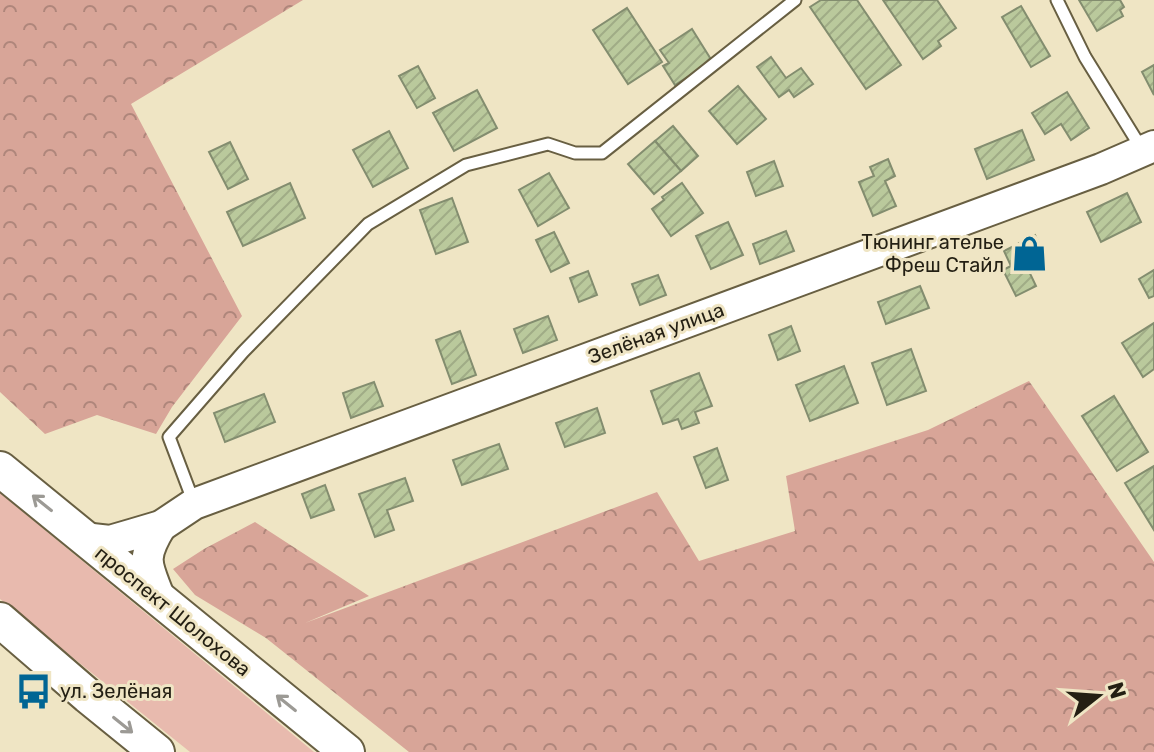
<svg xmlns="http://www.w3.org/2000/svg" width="1154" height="752" font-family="Rubik,sans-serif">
<defs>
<pattern id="forest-crowns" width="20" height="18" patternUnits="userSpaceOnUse" patternTransform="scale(2)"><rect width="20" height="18" fill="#d8a598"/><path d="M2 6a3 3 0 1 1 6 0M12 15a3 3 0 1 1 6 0" fill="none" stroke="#af867b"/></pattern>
<pattern id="building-hatch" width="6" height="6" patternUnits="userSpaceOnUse" patternTransform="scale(2)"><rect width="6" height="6" fill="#bac99c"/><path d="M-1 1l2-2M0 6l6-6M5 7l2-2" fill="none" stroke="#a0ac86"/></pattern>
</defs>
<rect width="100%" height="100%" fill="#efe5c4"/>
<polygon fill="#e8baae" points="0,493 314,752 190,752 0,599"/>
<g fill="url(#forest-crowns)">
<polygon points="0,0 303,0 131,104 242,316 172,407 156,434 97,415 45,434 0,392"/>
<polygon points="1029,381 1154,562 1154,752 409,752 266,638 195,595 173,569 204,549 255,522 369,596 305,623 657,492 699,561 795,531 786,476 928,430"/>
</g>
<g fill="url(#building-hatch)" stroke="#838d6f" stroke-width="2">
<polygon points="821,0 857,0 901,65 866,89 810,7"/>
<polygon points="883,0 937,0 956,28 938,41 941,46 923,59"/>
<polygon points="1079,0 1120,0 1124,7 1120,10 1123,16 1097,31"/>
<polygon points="1021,6 1050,56 1031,67 1002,17"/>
<polygon points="627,8 662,62 628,84 593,30"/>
<polygon points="692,29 712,61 675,85 663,66 669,63 660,50"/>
<polygon points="771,57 786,78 801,68 813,84 794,97 789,90 779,97 757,67"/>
<polygon points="1154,65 1154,95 1142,72"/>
<polygon points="418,66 435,98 417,108 399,76"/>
<polygon points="738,86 766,119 737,144 709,111"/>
<polygon points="477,90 497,128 454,151 433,113"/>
<polygon points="1067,92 1089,128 1071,140 1061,124 1045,134 1032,113"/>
<polygon points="673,126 698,156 681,171 655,141"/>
<polygon points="1022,130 1034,160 987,179 975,149"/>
<polygon points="389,131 408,168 373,187 353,150"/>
<polygon points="655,141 681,171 654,194 628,164"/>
<polygon points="230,142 248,179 228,189 209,152"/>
<polygon points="888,159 895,176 885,181 896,206 873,216 859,182 874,176 870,167"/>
<polygon points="774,161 783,186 756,196 747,172"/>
<polygon points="549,173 569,208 538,226 519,190"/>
<polygon points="290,183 305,218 243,246 227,212"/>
<polygon points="682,183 703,213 671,236 652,209 664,200 662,197"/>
<polygon points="1127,193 1141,222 1101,242 1087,212"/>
<polygon points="452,198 468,242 436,254 420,210"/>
<polygon points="728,222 743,255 711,269 696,236"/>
<polygon points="786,231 794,251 760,264 753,244"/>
<polygon points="554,232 569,263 551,272 536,240"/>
<polygon points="1035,235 1044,254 1025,263 1036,286 1016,296 1003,270 1011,266 1004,251"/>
<polygon points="1154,270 1154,296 1149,298 1139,279"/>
<polygon points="588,271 597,295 579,302 570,278"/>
<polygon points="658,275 666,295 640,305 632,284"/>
<polygon points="920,286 929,308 886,324 878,302"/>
<polygon points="548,316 557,340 523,353 514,329"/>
<polygon points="1154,323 1154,369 1143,377 1122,343"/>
<polygon points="791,326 800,351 778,360 769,335"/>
<polygon points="460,331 476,375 452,384 436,340"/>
<polygon points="911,349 926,391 887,405 872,363"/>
<polygon points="844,366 858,403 810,421 796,385"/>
<polygon points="699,373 712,406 695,412 699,423 682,429 678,419 663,424 651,391"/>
<polygon points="374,382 383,406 351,418 343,393"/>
<polygon points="264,394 275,422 225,442 214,413"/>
<polygon points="1114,396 1148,452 1117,471 1082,416"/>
<polygon points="597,408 605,433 565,447 556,423"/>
<polygon points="499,444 508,469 462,485 453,460"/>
<polygon points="717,448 728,480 706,488 694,457"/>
<polygon points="1154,466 1154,530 1125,483"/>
<polygon points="405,478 413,501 387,510 394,530 375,537 359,494"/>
<polygon points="325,485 334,510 311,518 302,494"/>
</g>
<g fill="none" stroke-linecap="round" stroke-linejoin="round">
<defs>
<g id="lane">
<polyline points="1057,0 1085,57 1143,151"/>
<polyline points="194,503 169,437 243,352 368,224 466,165 548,144 575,153 602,153 795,0"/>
</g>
<g id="secondary">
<path d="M161,526C139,562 148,565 161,602"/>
<polyline points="83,538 110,541 134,534 161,526 194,504 1101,169 1154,146"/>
</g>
<g id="primary">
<polyline points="0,469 347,752"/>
<polyline points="0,620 88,696 157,752"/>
</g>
</defs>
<use href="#lane" stroke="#685f42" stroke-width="15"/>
<use href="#secondary" stroke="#685f42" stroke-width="34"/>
<use href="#primary" stroke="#685f42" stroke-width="38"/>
<use href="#lane" stroke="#fff" stroke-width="11"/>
<use href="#secondary" stroke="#fff" stroke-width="30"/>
<use href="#primary" stroke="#fff" stroke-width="34"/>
</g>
<defs><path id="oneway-shaft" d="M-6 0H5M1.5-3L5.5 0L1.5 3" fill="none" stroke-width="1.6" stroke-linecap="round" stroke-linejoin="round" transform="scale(2)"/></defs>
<g stroke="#9c9a95">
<use href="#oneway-shaft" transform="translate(42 503) rotate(-141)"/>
<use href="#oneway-shaft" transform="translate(286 703) rotate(-141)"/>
<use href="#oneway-shaft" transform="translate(123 725) rotate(39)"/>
</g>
<defs>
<symbol id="shop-bare" viewBox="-9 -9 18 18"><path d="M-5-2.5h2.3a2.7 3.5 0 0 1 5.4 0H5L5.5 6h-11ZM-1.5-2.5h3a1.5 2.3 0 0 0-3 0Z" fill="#006594" stroke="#efe5c4" stroke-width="2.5" paint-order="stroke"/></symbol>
<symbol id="bus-bare" viewBox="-9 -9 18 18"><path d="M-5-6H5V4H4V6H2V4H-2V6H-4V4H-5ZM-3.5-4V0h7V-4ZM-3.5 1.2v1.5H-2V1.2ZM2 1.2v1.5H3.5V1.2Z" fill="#006594" stroke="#efe5c4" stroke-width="2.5" paint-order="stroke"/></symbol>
</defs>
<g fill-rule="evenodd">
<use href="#shop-bare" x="1004" y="228" width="51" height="51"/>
<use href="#bus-bare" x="8" y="666" width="51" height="51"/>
</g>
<g text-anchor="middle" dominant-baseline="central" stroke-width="6" stroke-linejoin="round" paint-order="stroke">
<g font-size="20" fill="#231f13" stroke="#efe5c4" text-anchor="end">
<text x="1004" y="242">Тюнинг ателье<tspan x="1004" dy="23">Фреш Стайл</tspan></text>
<text x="60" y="691" text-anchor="start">ул. Зелёная</text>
</g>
<g font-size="20" fill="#231f13" stroke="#efe5c4">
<text transform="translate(656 333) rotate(-20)">Зелёная улица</text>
<text transform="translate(173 611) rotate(39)">проспект Шолохова</text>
</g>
</g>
<g transform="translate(1098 696) rotate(73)" stroke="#efe5c4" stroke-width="6" paint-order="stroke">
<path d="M0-6L14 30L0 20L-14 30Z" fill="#231f13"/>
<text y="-12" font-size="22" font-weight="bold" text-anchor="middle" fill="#231f13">N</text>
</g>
</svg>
